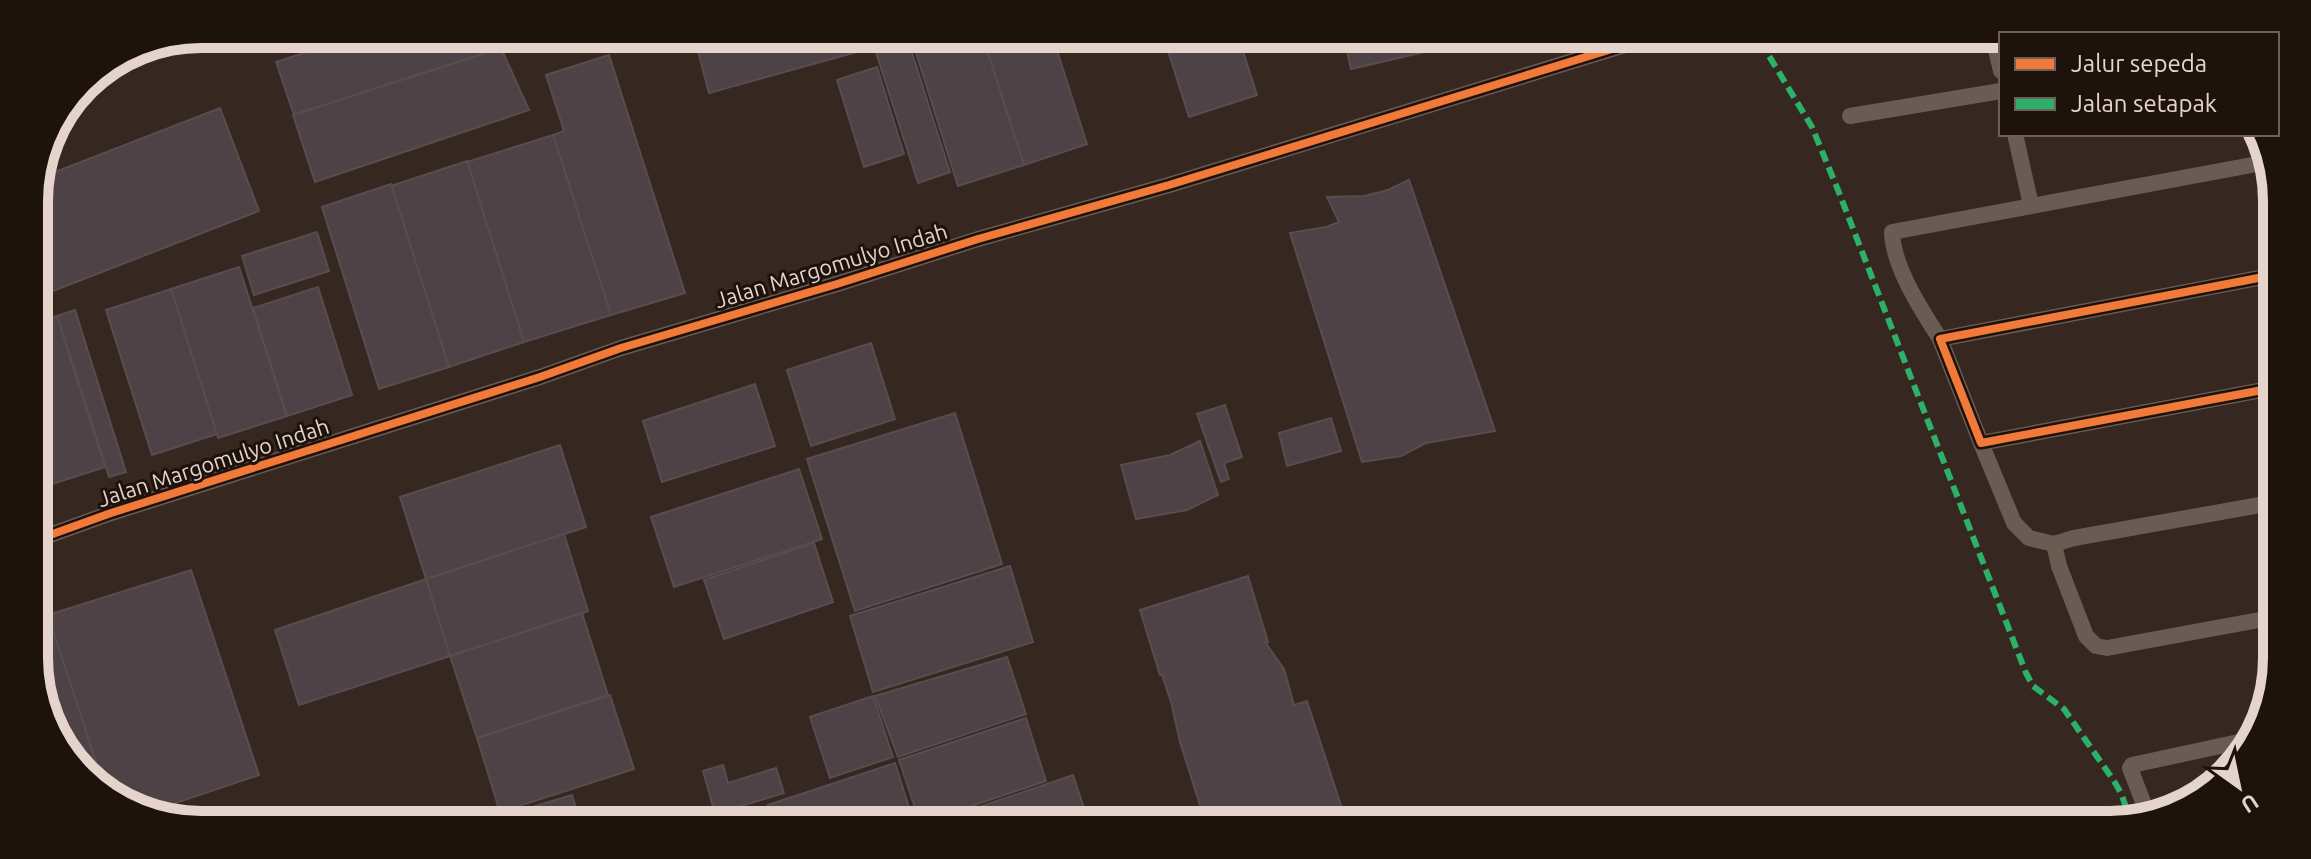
<svg xmlns="http://www.w3.org/2000/svg" width="2311" height="859" font-family="Ubuntu,sans-serif">
<rect width="100%" height="100%" fill="#362821"/>
<g fill="#4f4246" stroke="#574d4f" stroke-width="2">
<polygon points="360,35 496,35 501,48 294,115 276,62"/>
<polygon points="694,36 868,37 871,48 709,93"/>
<polygon points="871,37 907,37 950,172 918,183"/>
<polygon points="911,37 983,37 1024,165 958,186"/>
<polygon points="983,37 1053,38 1087,144 1024,165"/>
<polygon points="1164,38 1239,39 1257,95 1189,117"/>
<polygon points="1344,39 1476,40 1351,69"/>
<polygon points="501,48 529,110 315,182 293,115"/>
<polygon points="609,55 685,293 611,315 553,135 564,131 546,75"/>
<polygon points="877,67 904,154 864,167 837,80"/>
<polygon points="220,108 259,211 35,298 34,189 37,179"/>
<polygon points="553,135 611,315 524,342 467,162"/>
<polygon points="467,161 524,342 449,367 391,186"/>
<polygon points="1409,180 1495,431 1426,443 1401,456 1362,462 1290,233 1326,227 1339,222 1327,197 1364,196 1388,190"/>
<polygon points="391,184 449,367 379,389 322,207"/>
<polygon points="317,232 329,271 254,295 242,256"/>
<polygon points="239,267 287,416 218,438 171,289"/>
<polygon points="318,287 352,395 287,416 253,308"/>
<polygon points="171,289 217,434 152,455 106,310"/>
<polygon points="75,310 126,472 109,477 57,316"/>
<polygon points="57,316 105,467 37,489 35,323"/>
<polygon points="871,343 895,419 811,446 787,370"/>
<polygon points="755,384 775,446 662,482 643,421"/>
<polygon points="1225,405 1242,457 1224,463 1229,479 1221,482 1197,414"/>
<polygon points="955,413 1002,564 855,611 807,459"/>
<polygon points="1331,418 1341,451 1287,466 1279,433"/>
<polygon points="1200,441 1218,495 1187,510 1136,519 1121,465 1170,455"/>
<polygon points="560,445 586,527 426,579 400,497"/>
<polygon points="799,469 822,539 674,587 651,517"/>
<polygon points="564,534 588,611 450,656 426,579"/>
<polygon points="814,543 833,602 724,639 704,580"/>
<polygon points="1010,566 1033,642 873,692 850,616"/>
<polygon points="191,570 259,775 143,814 104,787 48,615"/>
<polygon points="1248,576 1268,642 1265,642 1284,669 1294,705 1307,701 1346,821 1205,821 1180,742 1171,702 1162,675 1160,675 1140,610"/>
<polygon points="426,579 450,656 299,705 275,630"/>
<polygon points="582,613 608,695 477,738 450,656"/>
<polygon points="48,615 104,787 76,769 37,690 37,619"/>
<polygon points="1007,657 1026,714 898,757 875,696"/>
<polygon points="610,695 634,769 500,812 477,738"/>
<polygon points="873,696 893,757 830,778 810,717"/>
<polygon points="1026,718 1046,781 930,820 919,820 899,760"/>
<polygon points="895,763 913,820 772,819 768,805"/>
<polygon points="723,765 728,783 776,768 784,793 715,814 703,771"/>
<polygon points="1073,775 1088,820 941,820"/>
<polygon points="572,795 579,818 507,818 506,815"/>
</g>
<g fill="none" stroke-linecap="round" stroke-linejoin="round">
<g stroke="#6a5b53" stroke-width="16">
<polyline points="1991,42 1995,46 2001,71"/>
<polyline points="1850,116 2001,91"/>
<polyline points="2015,134 2031,205"/>
<path d="M1940,339C1921,309 1893,267 1892,232L2268,162"/>
<polyline points="2273,388 1981,443 1940,339 2274,275"/>
<polyline points="1981,443 2014,523 2029,538 2054,544"/>
<polyline points="36,540 111,513 540,377 621,348 837,284 978,239 1169,185 1641,40"/>
<polyline points="2270,618 2107,648 2096,646 2086,636 2059,566 2054,544 2074,538 2271,503"/>
<polyline points="2148,815 2130,768 2132,765 2248,740"/>
</g>
<polyline stroke="#2db169" stroke-width="6" stroke-dasharray="12 6" stroke-linecap="butt" points="1760,41 1812,127 1838,190 2026,673 2033,686 2064,709 2114,781 2121,793 2131,821"/>
<defs>
<g id="cycleway">
<polyline points="2273,388 1981,443 1940,339 2274,275"/>
<polyline points="36,540 111,513 540,377 621,348 837,284 978,239 1169,185 1641,40"/>
</g>
</defs>
<use href="#cycleway" stroke="#1e120c" stroke-width="13"/>
<use href="#cycleway" stroke="#f17a3a" stroke-width="8"/>
</g>
<g text-anchor="middle" dominant-baseline="central" stroke-width="6" stroke-linejoin="round" paint-order="stroke">
<g font-size="22" fill="#e5d4cb" stroke="#1e120c">
<text transform="translate(831 265) rotate(-17)">Jalan Margomulyo Indah</text>
<text transform="translate(213 462) rotate(-18)">Jalan Margomulyo Indah</text>
</g>
</g>
<path d="M0 0H2311V859H0ZM201 48H2110A153 153 0 0 1 2263 201V658A153 153 0 0 1 2110 811H201A153 153 0 0 1 48 658V201A153 153 0 0 1 201 48Z" fill="#1e120c" fill-rule="evenodd"/>
<path fill="none" stroke="#e5d4cb" stroke-width="10" d="M201 48H2110A153 153 0 0 1 2263 201V658A153 153 0 0 1 2110 811H201A153 153 0 0 1 48 658V201A153 153 0 0 1 201 48Z"/>
<rect x="1999" y="32" width="280" height="104" fill="#1e120c" stroke="#6e6058" stroke-width="2"/>
<rect x="2015" y="58" width="40" height="12" fill="#f17a3a" stroke="#6e6058" stroke-width="2"/>
<text x="2071" y="72" font-size="24" fill="#e5d4cb">Jalur sepeda</text>
<rect x="2015" y="98" width="40" height="12" fill="#2db169" stroke="#6e6058" stroke-width="2"/>
<text x="2071" y="112" font-size="24" fill="#e5d4cb">Jalan setapak</text>
<g transform="translate(2239 787) rotate(147)" stroke="#1e120c" stroke-width="6" paint-order="stroke">
<path d="M0-6L14 30L0 20L-14 30Z" fill="#e5d4cb"/>
<text y="-12" font-size="22" font-weight="bold" text-anchor="middle" fill="#e5d4cb">U</text>
</g>
</svg>
